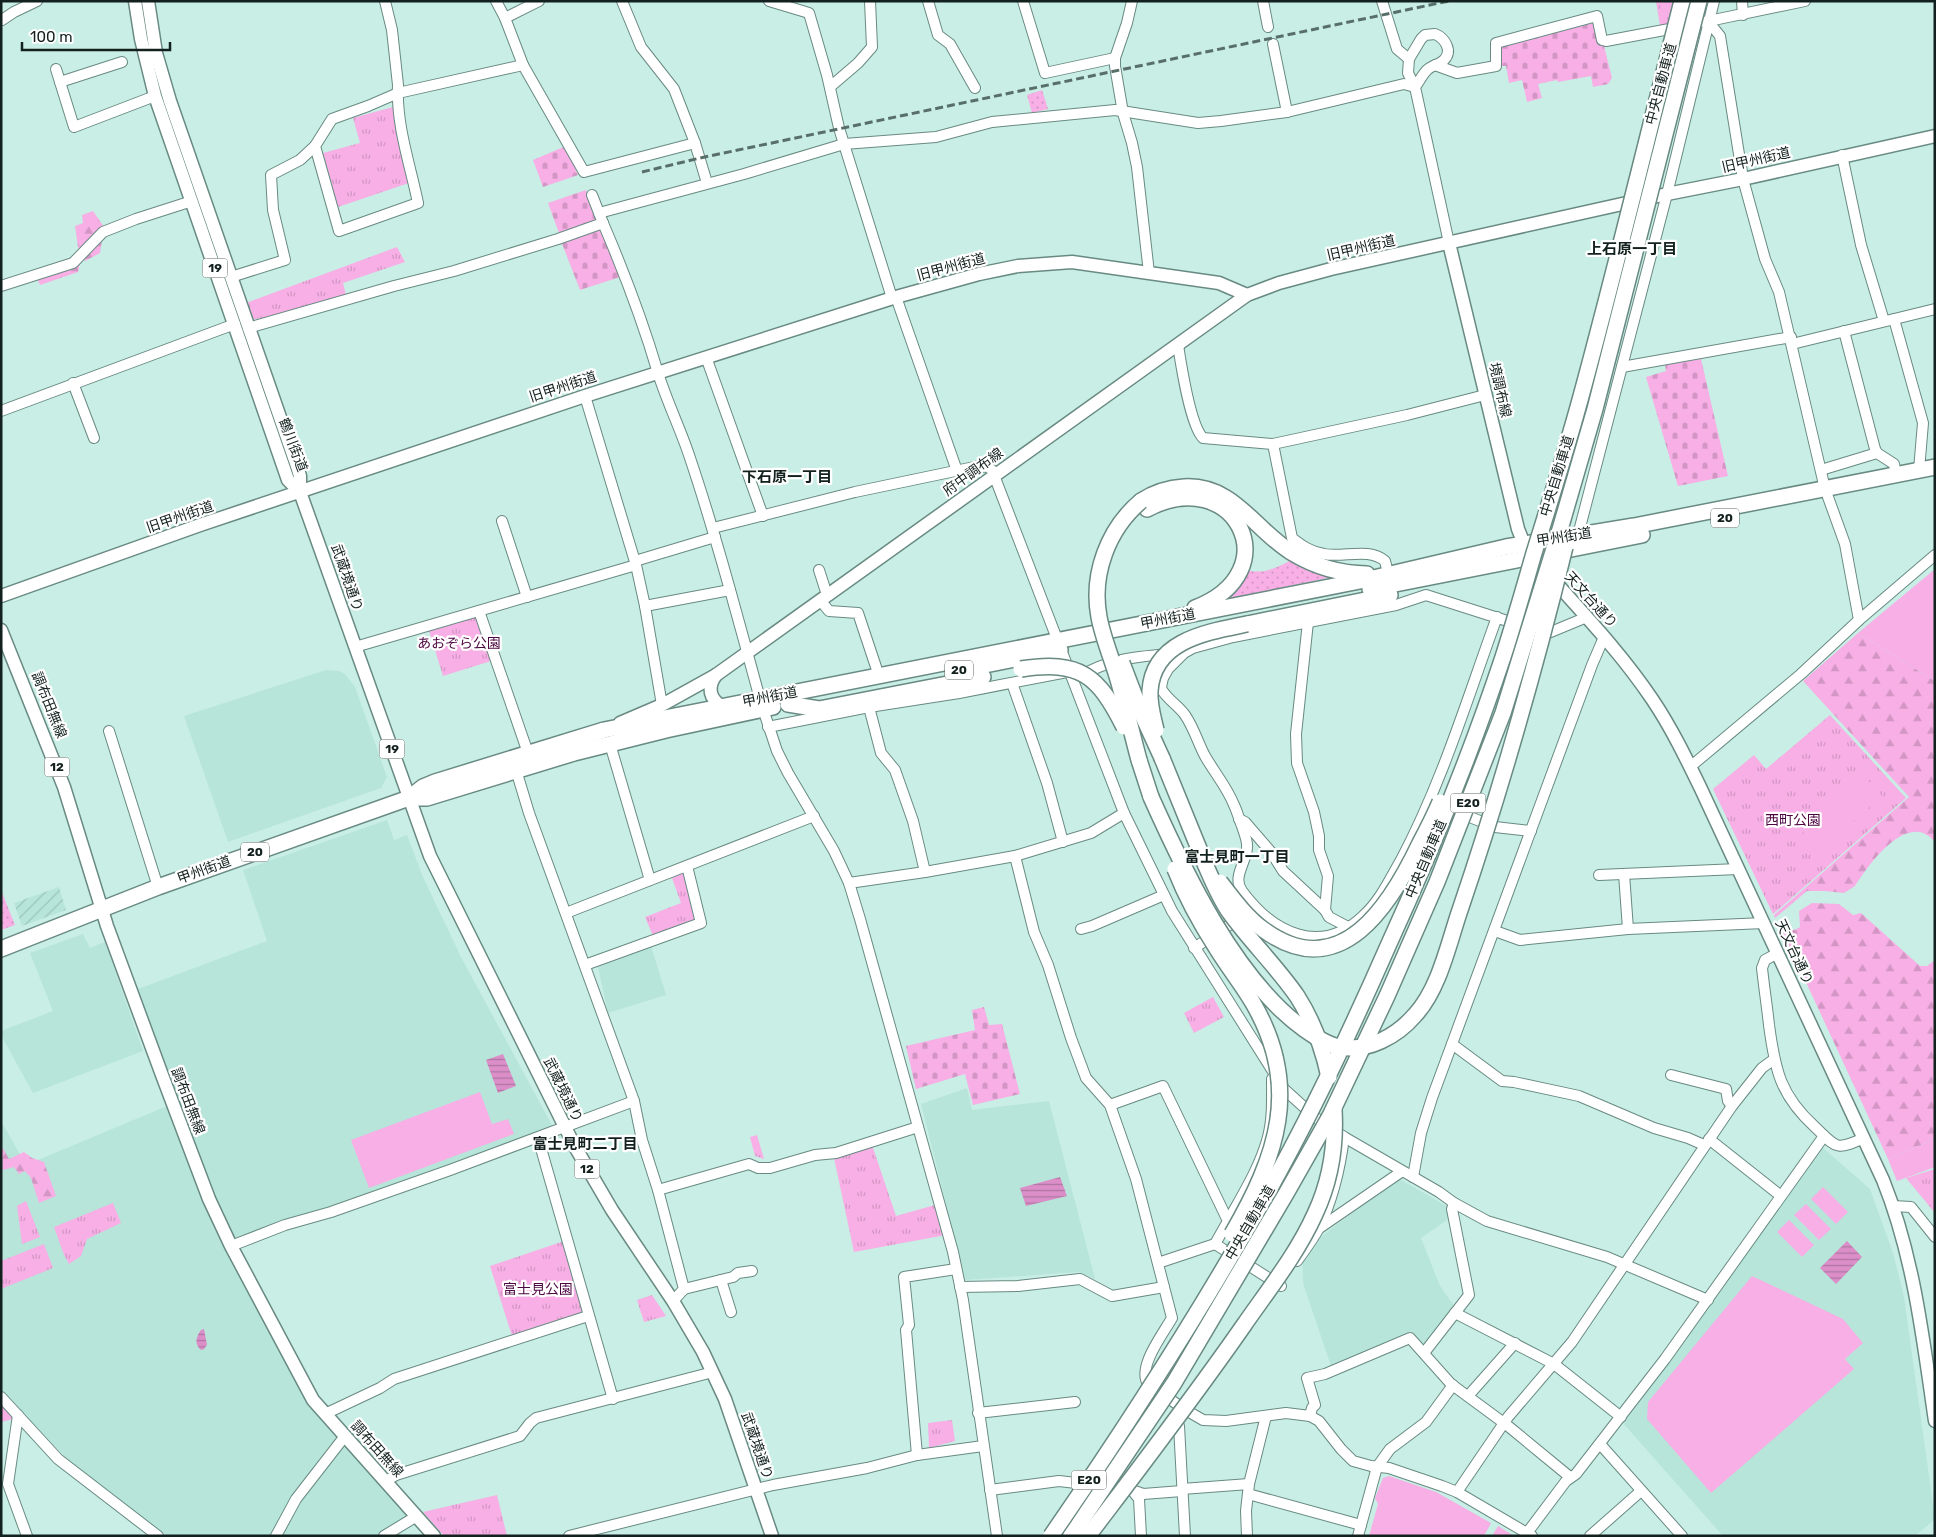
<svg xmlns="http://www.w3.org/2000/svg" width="1936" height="1537" font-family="Rubik,'Noto Sans JP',sans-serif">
<defs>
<pattern id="industrial-furrows" width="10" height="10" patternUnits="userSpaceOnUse" patternTransform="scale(1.25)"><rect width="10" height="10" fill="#b7e5da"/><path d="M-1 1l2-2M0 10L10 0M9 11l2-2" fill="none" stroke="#9cc4bb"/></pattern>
<pattern id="grass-dots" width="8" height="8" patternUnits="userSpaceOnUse" patternTransform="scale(1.25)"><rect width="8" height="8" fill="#f7afe5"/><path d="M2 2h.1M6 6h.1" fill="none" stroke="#d396c4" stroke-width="1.8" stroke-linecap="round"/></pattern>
<pattern id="forest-firs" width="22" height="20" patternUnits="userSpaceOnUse" patternTransform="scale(1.25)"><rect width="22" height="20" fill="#f7afe5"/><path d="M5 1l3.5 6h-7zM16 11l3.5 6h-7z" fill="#d396c4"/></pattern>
<pattern id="cemetery-stones" width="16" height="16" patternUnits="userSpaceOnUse" patternTransform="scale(1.25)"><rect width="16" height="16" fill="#f7afe5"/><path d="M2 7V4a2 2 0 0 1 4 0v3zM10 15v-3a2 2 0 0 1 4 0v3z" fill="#d396c4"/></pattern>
<pattern id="park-tufts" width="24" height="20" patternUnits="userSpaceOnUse" patternTransform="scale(1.25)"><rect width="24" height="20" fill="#f7afe5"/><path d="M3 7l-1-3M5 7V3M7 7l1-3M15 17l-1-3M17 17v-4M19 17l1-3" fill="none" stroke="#d396c4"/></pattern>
<pattern id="water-rules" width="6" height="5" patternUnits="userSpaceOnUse" patternTransform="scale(1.25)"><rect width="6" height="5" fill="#db8ec8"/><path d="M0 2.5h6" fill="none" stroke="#b074a2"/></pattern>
</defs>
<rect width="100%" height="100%" fill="#c9eee5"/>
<g fill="#b7e5da">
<polygon points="326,670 339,671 345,674 355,687 387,777 381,788 228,842 184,716"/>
<polygon points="387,820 394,840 407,835 423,877 461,957 553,1127 225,1244 252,1301 310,1406 338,1438 295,1492 270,1536 168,1536 91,1483 1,1391 1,1121 26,1165 179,1101 138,989 267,941 243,870"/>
<polygon points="83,934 90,948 105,942 143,1051 33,1093 1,1035 1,1031 53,1011 30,953"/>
<polygon points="651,946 666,995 608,1013 598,967"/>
<polygon points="967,1088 972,1110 1049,1101 1095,1279 1079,1272 965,1280 921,1104"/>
<polygon points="1822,1147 1870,1189 1893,1253 1904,1297 1935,1519 1915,1536 1723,1536 1622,1422 1657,1378"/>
<polygon points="1398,1178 1448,1207 1450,1218 1421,1238 1440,1286 1455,1307 1423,1346 1411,1331 1331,1366 1303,1283 1302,1251"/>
<polygon points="345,1443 410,1516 375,1536 280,1536 298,1502"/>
</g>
<polygon fill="url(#industrial-furrows)" points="59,887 66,910 22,926 14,903"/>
<g fill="url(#grass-dots)">
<polygon points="1042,90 1048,109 1032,113 1027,95"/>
<path d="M1293,559L1332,577L1225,600L1238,586L1247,570C1263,575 1279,567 1293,559Z"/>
<polygon points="1,890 15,925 1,930"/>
</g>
<g fill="url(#forest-firs)">
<polygon points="93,211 104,227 100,253 85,261 78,247 75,226 83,223 82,215"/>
<polygon points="80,263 78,272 40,285 37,278"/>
<path d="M1858,633L1935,681V842C1908,809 1869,864 1855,886L1844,893L1825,891H1807L1775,918L1774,915L1909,797L1803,681Z"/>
<path d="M1812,903L1839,904L1853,915L1861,913L1920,966H1927L1935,960V1139L1888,1159L1779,924L1782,923C1790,927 1791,934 1800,927L1799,911Z"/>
<polygon points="1,1145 9,1159 24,1152 32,1158 44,1162 56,1196 39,1203 31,1178 25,1171 19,1174 14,1167 3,1170 1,1166"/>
</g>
<g fill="url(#cemetery-stones)">
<polygon points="1598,22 1612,78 1608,84 1593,87 1591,76 1558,82 1557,80 1538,84 1542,98 1527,102 1522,80 1509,83 1506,66 1496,66 1496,47"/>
<polygon points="566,146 578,175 543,187 533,160"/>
<polygon points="586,190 597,220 559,233 548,203"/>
<polygon points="601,227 620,277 580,290 561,241"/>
<polygon points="1701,359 1728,476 1678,486 1646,377 1666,371 1665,364"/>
<polygon points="984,1007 989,1025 1002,1024 1020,1094 973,1105 965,1074 916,1089 906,1046 975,1030 972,1010"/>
<polygon points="1,1403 14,1416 13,1419 1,1422"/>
</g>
<g fill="url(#park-tufts)">
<polygon points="1656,1 1708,1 1705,15 1660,26"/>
<polygon points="393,107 409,183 338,207 323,153 360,143 353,118"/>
<polygon points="397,247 405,262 343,283 346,295 261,323 260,318 252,320 246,303"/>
<polygon points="475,610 491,661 443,676 427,624"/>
<polygon points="1830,715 1906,798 1773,914 1713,789 1754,755 1766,769"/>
<polygon points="685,872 697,922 653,936 645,917 681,903 672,878"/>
<polygon points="1213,997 1224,1017 1194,1033 1184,1013"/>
<polygon points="757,1135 764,1159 755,1156 750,1137"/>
<polygon points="872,1145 896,1216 935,1205 946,1235 854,1252 834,1158"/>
<polygon points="1935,1169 1935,1213 1906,1178"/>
<polygon points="26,1201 40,1237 22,1244 17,1206"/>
<polygon points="113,1203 121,1223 87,1239 81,1256 69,1264 64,1255 54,1227"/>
<polygon points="564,1241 587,1314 512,1336 490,1266"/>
<polygon points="44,1244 53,1268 1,1289 1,1261"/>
<polygon points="652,1295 666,1316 644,1322 637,1300"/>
<polygon points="952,1420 955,1441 929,1448 928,1423"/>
<polygon points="497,1495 507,1536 444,1536 423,1512"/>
</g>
<g fill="#f7afe5">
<polygon points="1935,569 1935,681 1858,633"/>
<polygon points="1863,775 1882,796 1820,851 1801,830"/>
<polygon points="480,1092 492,1124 508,1119 514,1134 369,1188 351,1140"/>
<polygon points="1935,1139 1935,1167 1897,1181 1888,1159"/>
<polygon points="1823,1187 1848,1212 1836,1224 1811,1199"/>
<polygon points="1806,1204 1831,1229 1819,1240 1794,1215"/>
<polygon points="1789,1220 1814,1245 1802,1257 1777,1232"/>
<polygon points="1752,1276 1843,1319 1863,1343 1845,1359 1854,1369 1711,1493 1647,1419 1648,1402"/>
<polygon points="1389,1476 1436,1492 1491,1523 1484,1536 1369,1536 1378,1504 1375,1498 1383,1478"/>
<polygon points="1498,1526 1514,1536 1492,1536"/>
</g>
<g fill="url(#water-rules)">
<polygon points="503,1054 516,1086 498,1093 486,1060"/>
<polygon points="1060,1177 1067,1196 1026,1206 1020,1188"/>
<polygon points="1847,1241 1862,1257 1836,1284 1820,1268"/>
<path d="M204,1329L207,1345L204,1349L201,1350C194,1344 196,1337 201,1330Z"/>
</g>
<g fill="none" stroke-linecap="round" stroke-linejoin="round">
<defs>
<g id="minor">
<path d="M385,1L392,30L398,85C396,125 410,164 418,203L339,231L315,146L332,119L368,106L398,93L523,65L505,18L496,1"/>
<polyline points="622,1 641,47 674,89 695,143 707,183"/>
<polyline points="769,1 809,13 827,75 839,128 892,298"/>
<polyline points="928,1 938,35 950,44 975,88"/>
<polyline points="1023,1 1045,73 1115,58"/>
<polyline points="1132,1 1127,23 1115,58 1115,66 1123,113 1132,143 1137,167 1149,273"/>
<polyline points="1263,1 1268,27"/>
<polyline points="1382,1 1397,49 1409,59"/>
<polyline points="1742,1 1743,15"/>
<polyline points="505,18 539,1"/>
<polyline points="2,20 14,12 37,1"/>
<polyline points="1708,21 1720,36 1743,179 1765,259 1779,292 1825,489"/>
<polyline points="1704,22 1805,1"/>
<polyline points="1273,44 1287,112"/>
<polyline points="523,65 584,172 695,143"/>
<polyline points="1435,65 1457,73 1496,66 1496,43 1597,16 1602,40 1606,41 1680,27"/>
<polyline points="56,69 74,127 155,96"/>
<polyline points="60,82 122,62"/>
<polyline points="830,87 858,63 872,47 870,1"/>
<path d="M1415,87C1419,82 1422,75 1427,70C1432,65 1439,65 1444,60C1453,51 1445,38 1435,34L1425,35L1421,39L1409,59L1408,73L1415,87L1449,243"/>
<polyline points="1842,155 1861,245 1884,321"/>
<polyline points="599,213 744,174 844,144 936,137 992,122 1115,110 1198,123 1221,121 1287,112 1404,84 1415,87"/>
<path d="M603,223C624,272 643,322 658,373C667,402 681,430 690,458C717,538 738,619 760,699"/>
<polyline points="231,277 285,260 273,210 271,175 300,160 315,146"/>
<polyline points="1,286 73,263 103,232 136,219 192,201"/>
<polyline points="896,297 957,471"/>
<polyline points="1894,319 1923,423 1919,470"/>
<polyline points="248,328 394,286 454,271 558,239 603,223 592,195"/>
<polyline points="1844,331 1875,449 1877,453 1894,464 1896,475"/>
<polyline points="1792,344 1935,309"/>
<path d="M1178,345C1181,364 1190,425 1203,438L1273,444L1407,415L1485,395"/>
<polyline points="706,357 763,516"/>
<polyline points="1622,367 1791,337"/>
<polyline points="73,383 94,438"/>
<polyline points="585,396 636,565 645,606 662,705"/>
<polyline points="1,411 235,324"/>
<path d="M1273,444L1292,538C1302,546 1311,552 1324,554C1343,558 1369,547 1385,561L1388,573"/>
<polyline points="1821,470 1877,453"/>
<polyline points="1828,497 1845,544 1859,620"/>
<polyline points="502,521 527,597"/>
<polyline points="713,528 855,492 979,466 988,467 992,470 1124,813 1172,911 1284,1089 1316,1118 1344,1137 1439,1192 1454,1203 1487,1221 1607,1257 1708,1300"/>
<polyline points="1578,535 1667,194 1714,1"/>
<polyline points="635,561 715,537"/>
<polyline points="819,570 827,595"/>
<polyline points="820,600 829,611 858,613 879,676"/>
<polyline points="645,606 730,590"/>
<polyline points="479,611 528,753"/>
<path d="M1497,617C1467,699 1442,783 1401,860C1390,879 1380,901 1363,916C1320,957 1272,932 1242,891C1232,877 1246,863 1247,848C1248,841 1244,833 1242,826C1239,819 1237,811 1234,805C1227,787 1214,772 1205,756C1198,743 1194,728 1185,715C1179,706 1168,700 1162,690L1161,687L1163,678L1168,669L1184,653L1193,648L1233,637L1396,605L1426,595L1520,625"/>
<polyline points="1308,622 1296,734 1297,763 1314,812 1319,836 1319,850 1328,876 1325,910 1329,917 1348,927"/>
<polyline points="1538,631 1546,634 1587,617"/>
<polyline points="355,647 636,565"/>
<path d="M1080,676C1110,659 1134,657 1167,654"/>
<polyline points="1012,683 1047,783 1063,842"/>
<polyline points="869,707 881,753 895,770 913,821 925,872"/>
<polyline points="763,709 777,751 788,773 834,851 849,883 860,919 953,1252 963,1300 997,1536"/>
<polyline points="768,727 869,707 959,693 1067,672"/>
<polyline points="109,731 158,887"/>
<polyline points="610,744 650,880"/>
<polyline points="1690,767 1801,674 1859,620 1935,555"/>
<polyline points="516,770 529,813 634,1101 642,1140 658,1190 684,1289 673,1301"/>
<polyline points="1442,806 1495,827 1531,831"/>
<polyline points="1239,819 1245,822 1271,852 1283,871 1325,910"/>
<path d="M1015,856L1034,932L1048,965L1071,1038L1086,1078L1110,1105L1136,1179L1172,1318C1163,1334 1137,1367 1148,1384L1184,1409L1203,1420L1226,1421L1286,1413L1310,1416L1319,1421L1341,1449L1353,1461L1371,1466L1389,1468L1442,1486L1457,1492L1532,1536"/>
<polyline points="1624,874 1628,929"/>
<polyline points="1599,875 1738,869"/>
<polyline points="849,883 925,872 1015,856 1091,833 1124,813"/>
<polyline points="566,913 814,816"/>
<polyline points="1081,929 1092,926 1164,895"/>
<polyline points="1495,931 1520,940 1628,929 1764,923"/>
<polyline points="1194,948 1240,918"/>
<path d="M1778,953L1765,960L1762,968C1764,987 1767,1006 1769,1025C1775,1070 1780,1095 1815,1127C1837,1148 1835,1151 1864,1138"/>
<polyline points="585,965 701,923 687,866"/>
<polyline points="1452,1044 1502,1081 1514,1082 1579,1096 1654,1128 1688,1138 1704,1145"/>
<polyline points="1671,1075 1726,1089 1728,1101 1732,1106"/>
<polyline points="1110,1105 1163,1086 1228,1221 1215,1244 1158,1263"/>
<polyline points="538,1138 613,1399"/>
<polyline points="1709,1139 1781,1196"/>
<polyline points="1413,1177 1421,1133 1432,1098 1592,665 1604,637"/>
<polyline points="658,1190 749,1164 758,1168 770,1168 815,1155 836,1153 918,1127"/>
<polyline points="1893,1206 1911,1207 1935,1237"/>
<path d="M1228,1221C1243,1194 1260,1167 1268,1137C1273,1118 1272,1098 1272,1079"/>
<polyline points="1318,1229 1401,1172"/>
<polyline points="1215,1244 1281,1286"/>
<polyline points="231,1246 285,1225 331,1212 450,1170 634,1101"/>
<path d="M1297,1261C1305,1250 1313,1239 1319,1228C1333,1199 1340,1169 1344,1137"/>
<polyline points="721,1280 731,1312"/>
<polyline points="960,1287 1018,1286 1080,1279 1112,1296 1164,1287"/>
<polyline points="684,1289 733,1277 738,1273 752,1271"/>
<polyline points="1455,1313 1554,1364 1621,1417"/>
<polyline points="1424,1353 1469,1295 1452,1209 1454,1203"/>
<polyline points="1468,1396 1515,1343"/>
<polyline points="1,1397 58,1459 158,1536"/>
<polyline points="978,1413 1075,1402"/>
<polyline points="325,1414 380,1388 394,1379 588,1316"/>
<polyline points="18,1415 8,1484 27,1536"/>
<polyline points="1310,1416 1312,1408 1315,1405 1307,1378 1325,1374 1410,1338 1451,1384 1508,1426 1570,1477"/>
<polyline points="1179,1426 1185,1536"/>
<polyline points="1600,1444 1682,1536"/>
<polyline points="917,1455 906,1330 909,1325 904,1277 956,1269"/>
<polyline points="386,1481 396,1475 520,1436 530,1423 536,1418 713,1372"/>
<polyline points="1182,1489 1249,1484"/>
<polyline points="990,1490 1059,1481 1076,1483 1089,1490"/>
<polyline points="1457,1492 1508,1417 1572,1342 1732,1106 1762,1068 1773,1060"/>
<polyline points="1248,1494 1361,1525"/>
<polyline points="1527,1533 1566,1481 1576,1474 1665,1359 1824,1136"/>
<polyline points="276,1536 296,1499 345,1436"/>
<polyline points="384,1536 417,1516"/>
<polyline points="569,1536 773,1485 867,1468 917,1455 983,1446"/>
<polyline points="1141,1536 1139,1499 1132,1490 1143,1494 1182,1491"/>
<polyline points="1247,1536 1246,1511 1249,1484 1266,1416"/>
<polyline points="1358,1536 1377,1467 1390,1449 1426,1422 1453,1385"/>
<polyline points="1590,1536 1641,1491"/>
</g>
<g id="major">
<polyline points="135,1 141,39 155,96 288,480 300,492"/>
<polyline points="148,1 156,53 170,101 298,469 300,476 300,492 430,856 574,1145 612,1210 673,1301 703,1352 725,1399 772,1536"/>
<path d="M1449,243L1518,529L1524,544L1532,556C1573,603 1617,647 1652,699C1671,727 1686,758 1701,789L1883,1180C1914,1257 1923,1339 1935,1421"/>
<polyline points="1,596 200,525 585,396 896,297 979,274 1018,266 1072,262 1219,283 1247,295"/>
<polyline points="1,630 64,787 107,926 162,1075 209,1199 231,1246 313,1400 434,1536"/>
<path d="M716,675C707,687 709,699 723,707"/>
<polyline points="620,723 662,705 716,675 1247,295 1279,283 1331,269 1667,194 1743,179 1935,136"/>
</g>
<g id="highway">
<path d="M1141,501C1155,492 1167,488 1184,487C1233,484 1255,530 1291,552C1314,566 1341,574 1367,574"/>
<path d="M1147,509C1234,463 1291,571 1195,608"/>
<polyline points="1370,589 1642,535"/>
<polyline points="1247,624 1390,595"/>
<polyline points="960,670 1060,650"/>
<polyline points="788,704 819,709 983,677"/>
<polyline points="1162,758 1206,866"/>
<polyline points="1139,760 1151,797"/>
<polyline points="409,798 427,798 574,753 666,730 773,707"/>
<polyline points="1,949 158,887 409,798 423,787 435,782 604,730 1365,580 1506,547 1634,526 1935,467"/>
</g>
</defs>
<use href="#minor" stroke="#688a82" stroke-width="12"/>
<use href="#major" stroke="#688a82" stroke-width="15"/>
<use href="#highway" stroke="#688a82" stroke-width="18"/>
<use href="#minor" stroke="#fff" stroke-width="10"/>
<use href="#major" stroke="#fff" stroke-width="12"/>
<use href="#highway" stroke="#fff" stroke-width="15"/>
<polyline stroke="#586f69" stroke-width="3" stroke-dasharray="8 4" stroke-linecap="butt" points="642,172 700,158 1449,1"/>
<defs>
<g id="highway-bridge">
<polyline points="1122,663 1140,710 1162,758"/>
<path d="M1021,669C1080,660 1098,675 1124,727"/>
<path d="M1156,730C1153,717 1149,704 1150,691C1153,640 1208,632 1247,624"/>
<path d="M1139,760C1132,734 1126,708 1119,683C1113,661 1103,639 1099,617C1091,574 1108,529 1141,501"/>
<path d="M1151,797C1185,873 1235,979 1304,1029C1314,1036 1327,1045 1340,1047C1368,1052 1397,1036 1415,1015C1440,988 1449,941 1461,907C1501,789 1535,669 1565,547"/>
<path d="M1206,866C1213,882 1220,899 1230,913C1251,942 1277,967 1297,996C1313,1021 1323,1049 1329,1077"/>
<path d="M1175,869C1186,897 1201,924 1217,949C1228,967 1242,984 1253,1003C1302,1087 1277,1156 1232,1234"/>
<path d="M1220,882C1233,899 1247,918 1264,930C1341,986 1391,904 1420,843C1427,830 1434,816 1440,802"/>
<path d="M1051,1536C1129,1423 1203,1308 1270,1188C1314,1109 1352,1028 1388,946C1431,852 1470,756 1503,657C1514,623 1524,588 1534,553C1550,502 1566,451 1580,400C1616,268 1648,134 1682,1"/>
<polyline points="1071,1536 1174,1383 1287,1192 1330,1116 1387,996 1437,882 1503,713 1561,526 1595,409 1699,1"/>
<path d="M1088,1536C1141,1466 1194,1397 1244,1325C1269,1289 1297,1254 1315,1214C1330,1182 1336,1145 1334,1110"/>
</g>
</defs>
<use href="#highway-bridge" stroke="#688a82" stroke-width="18" stroke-linecap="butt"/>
<use href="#highway-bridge" stroke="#fff" stroke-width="15"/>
</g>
<g text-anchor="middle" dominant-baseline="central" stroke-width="4.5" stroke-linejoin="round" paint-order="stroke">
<g fill="#fff" stroke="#5a6462" stroke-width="1">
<rect x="202.5" y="258.5" width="25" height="19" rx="4"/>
<rect x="1711" y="508.5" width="28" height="19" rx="4"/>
<rect x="945" y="660.5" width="28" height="19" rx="4"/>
<rect x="379.5" y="739.5" width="25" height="19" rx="4"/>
<rect x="44.5" y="757.5" width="25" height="19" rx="4"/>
<rect x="1450.5" y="793.5" width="35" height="19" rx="4"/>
<rect x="241" y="842.5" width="28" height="19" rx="4"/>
<rect x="574.5" y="1159.5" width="25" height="19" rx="4"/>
<rect x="1071.5" y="1470.5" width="35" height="19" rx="4"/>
</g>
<g font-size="12" font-weight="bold" fill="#13211e">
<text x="215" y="268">19</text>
<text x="1725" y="518">20</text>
<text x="959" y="670">20</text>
<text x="392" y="749">19</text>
<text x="57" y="767">12</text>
<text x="1468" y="803">E20</text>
<text x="255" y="852">20</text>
<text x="587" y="1169">12</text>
<text x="1089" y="1480">E20</text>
</g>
<g font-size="14" fill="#13211e" stroke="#fff">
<text transform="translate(1661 84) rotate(-75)">中央自動車道</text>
<text transform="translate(1756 160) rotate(-13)">旧甲州街道</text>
<text transform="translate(1361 248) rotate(-13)">旧甲州街道</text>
<text transform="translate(951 267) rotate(-15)">旧甲州街道</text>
<text transform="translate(563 387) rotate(-18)">旧甲州街道</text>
<text transform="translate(1500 390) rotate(77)">境調布線</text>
<text transform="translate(293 445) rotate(69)">鶴川街道</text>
<text transform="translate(973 472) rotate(-36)">府中調布線</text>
<text transform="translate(1557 476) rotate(-73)">中央自動車道</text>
<text transform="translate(180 517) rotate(-19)">旧甲州街道</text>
<text transform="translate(1564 537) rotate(-9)">甲州街道</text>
<text transform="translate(347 578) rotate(71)">武蔵境通り</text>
<text transform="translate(1591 600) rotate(48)">天文台通り</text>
<text transform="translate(1168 619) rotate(-11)">甲州街道</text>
<text transform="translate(770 697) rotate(-11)">甲州街道</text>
<text transform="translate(49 705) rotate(68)">調布田無線</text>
<text transform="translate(1426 859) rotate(-67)">中央自動車道</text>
<text transform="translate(204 870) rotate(-20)">甲州街道</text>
<text transform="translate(1794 952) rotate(65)">天文台通り</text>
<text transform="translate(563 1090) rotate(64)">武蔵境通り</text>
<text transform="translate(188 1101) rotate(69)">調布田無線</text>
<text transform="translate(1250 1223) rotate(-60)">中央自動車道</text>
<text transform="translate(757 1446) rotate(71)">武蔵境通り</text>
<text transform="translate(377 1449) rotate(48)">調布田無線</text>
</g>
<g font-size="14" fill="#4c0641" stroke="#fff">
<text x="459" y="643">あおぞら公園</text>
<text x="1793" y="820">西町公園</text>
<text x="538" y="1289">富士見公園</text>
</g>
<g font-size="15" font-weight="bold" fill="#13211e" stroke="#fff">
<text x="1632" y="249">上石原一丁目</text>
<text x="787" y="477">下石原一丁目</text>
<text x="1237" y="857">富士見町一丁目</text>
<text x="585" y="1144">富士見町二丁目</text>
</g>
</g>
<rect width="1936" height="1537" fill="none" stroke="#13211e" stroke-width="5"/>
<path d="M22 42v8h148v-8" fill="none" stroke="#13211e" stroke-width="2.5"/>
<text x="30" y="42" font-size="15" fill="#13211e" stroke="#ffffff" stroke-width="4" paint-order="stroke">100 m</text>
</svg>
